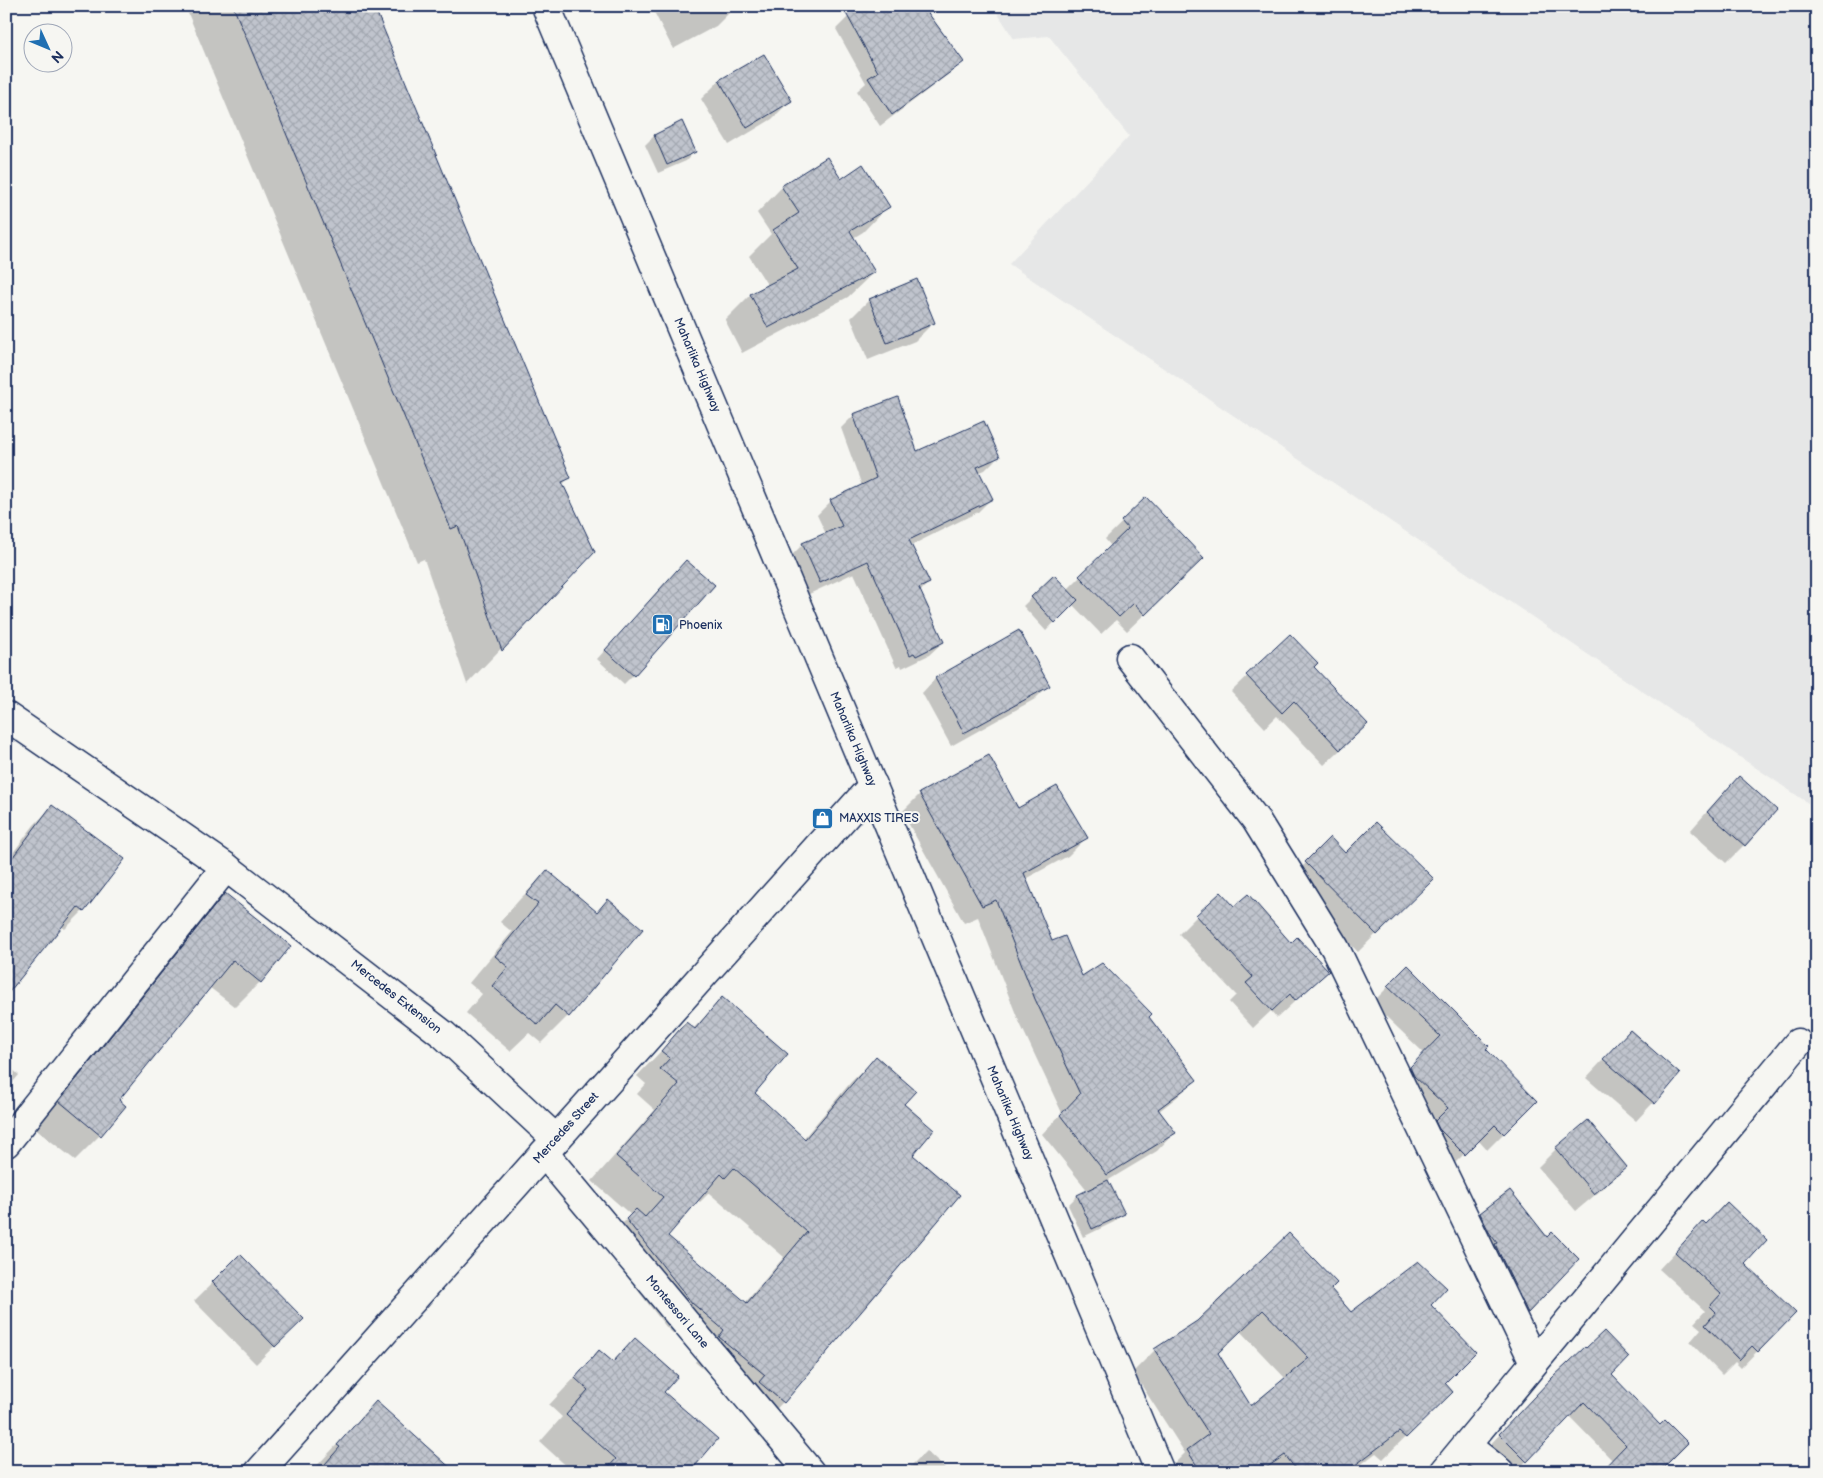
<svg xmlns="http://www.w3.org/2000/svg" width="1823" height="1478" font-family="'Balsamiq Sans',sans-serif">
<defs>
<pattern id="building-cross-hatch" width="8" height="8" patternUnits="userSpaceOnUse" patternTransform="scale(1.25)"><rect width="8" height="8" fill="#c0c4cd"/><path d="M0 0l8 8M0 8l8-8" fill="none" stroke="#a4a9b2"/></pattern>
</defs>
<rect width="100%" height="100%" fill="#f6f6f2"/>
<filter id="ink" filterUnits="userSpaceOnUse"><feTurbulence type="fractalNoise" baseFrequency=".02" numOctaves="2"/><feDisplacementMap in="SourceGraphic" scale="10" xChannelSelector="R" yChannelSelector="G"/><feConvolveMatrix kernelMatrix="1 2 1 2 8 2 1 2 1" color-interpolation-filters="sRGB"/></filter>
<g filter="url(#ink)">
<polygon fill="#e6e7e7" points="993,6 1817,6 1817,809 1009,264 1129,136 1049,36 1014,39"/>
<g fill="#0003" fill-rule="evenodd">
<polygon points="185,6 373,6 570,477 562,485 594,552 467,684 424,559 417,562"/>
<polygon points="651,6 736,6 716,26 673,49"/>
<polygon points="872,6 962,62 950,73 880,126 857,91 866,83 836,29 848,17"/>
<polygon points="764,55 790,101 772,119 729,145 701,99 719,81"/>
<polygon points="654,136 694,152 686,161 658,173 645,145"/>
<polygon points="841,180 888,206 863,232 853,238 874,272 848,297 742,353 725,320 750,295 768,286 749,256 771,234 757,213 782,187"/>
<polygon points="917,281 933,323 915,341 868,360 851,318 869,300"/>
<polygon points="854,415 916,452 998,457 985,470 978,473 991,499 978,512 910,546 928,583 920,592 943,642 929,655 902,668 901,665 896,667 854,573 807,595 789,558 803,544 826,534 817,515 831,501 862,486 841,428"/>
<polygon points="1146,499 1185,575 1127,631 1116,620 1101,634 1072,604 1046,631 1023,606 1054,576 1067,590 1111,546 1105,539"/>
<polygon points="678,570 633,675 624,684 597,659"/>
<polygon points="1018,632 1048,686 1035,699 951,746 922,693 935,679"/>
<polygon points="1290,635 1312,667 1351,740 1324,765 1277,716 1265,728 1231,692"/>
<polygon points="988,756 1018,810 1086,838 1068,856 1025,879 1052,943 1081,977 1147,1017 1195,1080 1177,1097 1158,1112 1174,1133 1157,1151 1107,1181 1123,1214 1114,1222 1083,1237 1068,1205 1077,1196 1088,1191 1042,1134 1062,1113 1017,1017 978,917 964,923 902,812 920,794"/>
<polygon points="1721,796 1744,845 1726,863 1690,831"/>
<polygon points="52,807 83,911 65,929 61,926 6,993 6,862 34,825"/>
<polygon points="1330,839 1345,854 1432,879 1358,952 1288,881"/>
<polygon points="547,872 596,913 608,901 568,1016 541,1043 529,1033 510,1051 466,1013 482,994 469,983 512,932 500,922 520,899"/>
<polygon points="225,895 260,982 235,1007 209,987 117,1100 100,1135 75,1160 34,1128 199,921"/>
<polygon points="1234,908 1290,944 1327,971 1277,1018 1271,1011 1253,1028 1229,1002 1236,995 1179,934 1197,916"/>
<polygon points="1408,967 1484,1049 1536,1101 1487,1150 1478,1140 1448,1170 1394,1084 1424,1053 1372,1003"/>
<path d="M722,999L753,1093L803,1139L851,1082L876,1058L903,1105L911,1155L783,1402L759,1427L736,1407L741,1401L695,1362L700,1356L667,1328L602,1244L631,1215L592,1181L655,1110L637,1094L646,1084L637,1076L687,1024L693,1029ZM709,1193L784,1257L745,1303L666,1236L697,1200L700,1202Z"/>
<polygon points="1630,1031 1679,1075 1636,1121 1586,1078"/>
<polygon points="6,1064 19,1075 6,1090"/>
<polygon points="1556,1149 1625,1166 1607,1185 1576,1211 1538,1167"/>
<polygon points="1481,1214 1547,1239 1578,1259 1509,1330 1463,1233"/>
<polygon points="1703,1222 1794,1313 1741,1368 1735,1362 1722,1375 1690,1342 1701,1329 1694,1323 1705,1311 1659,1269"/>
<polygon points="240,1256 302,1319 256,1364 194,1301"/>
<path d="M1329,1289L1351,1314L1443,1383L1451,1392L1383,1459L1376,1453L1355,1469L1356,1472H1166L1185,1453L1133,1372L1155,1350L1198,1322ZM1240,1331L1286,1379L1251,1408L1217,1354Z"/>
<polygon points="635,1339 662,1392 688,1472 573,1472 540,1442 562,1417 549,1405 599,1352 611,1363"/>
<polygon points="1610,1375 1661,1468 1666,1472 1602,1472 1613,1461 1569,1416 1516,1472 1508,1472 1485,1450 1538,1394"/>
<polygon points="376,1403 451,1472 311,1472"/>
<polygon points="926,1451 949,1472 905,1472"/>
<polygon points="6,1465 14,1472 6,1472"/>
</g>
<g fill="url(#building-cross-hatch)" stroke="#1b2f5e" fill-rule="evenodd">
<polygon points="233,6 374,6 571,478 562,482 595,552 502,651 458,526 451,529"/>
<polygon points="842,6 923,6 964,62 892,115 868,78 878,72"/>
<polygon points="764,54 792,101 747,128 719,80"/>
<polygon points="682,121 696,152 667,165 654,135"/>
<polygon points="827,157 841,179 863,164 890,207 850,231 875,272 768,328 750,294 798,269 773,230 799,213 781,186"/>
<polygon points="917,279 935,323 887,343 869,299"/>
<polygon points="898,397 917,451 984,421 1000,457 977,467 993,499 909,540 930,583 919,588 944,642 916,656 914,653 910,655 868,561 820,583 802,543 842,526 830,500 876,478 853,414"/>
<polygon points="1146,497 1204,558 1145,615 1134,603 1119,617 1079,576 1128,529 1121,521"/>
<polygon points="686,560 715,585 634,676 605,650"/>
<polygon points="1054,575 1078,600 1055,623 1031,597"/>
<polygon points="1019,630 1050,686 964,733 935,678"/>
<polygon points="1290,634 1318,663 1314,667 1368,724 1340,750 1294,701 1282,713 1246,675"/>
<polygon points="989,755 1018,808 1057,786 1088,838 1024,873 1052,941 1065,936 1082,976 1102,963 1152,1014 1149,1017 1197,1080 1158,1109 1176,1133 1107,1175 1060,1115 1080,1094 1035,999 996,900 982,906 919,793"/>
<polygon points="1739,776 1777,810 1745,846 1707,812"/>
<polygon points="52,805 125,859 84,912 78,907 6,996 6,866"/>
<polygon points="1376,822 1434,879 1377,935 1305,862 1330,837 1345,853"/>
<polygon points="547,870 597,912 608,899 643,929 569,1017 555,1005 538,1025 492,986 508,967 495,956 538,904 526,895"/>
<polygon points="1221,892 1234,906 1248,894 1291,943 1297,937 1329,971 1295,1001 1290,994 1272,1011 1246,983 1253,977 1196,915"/>
<polygon points="225,893 291,946 261,983 233,960 119,1100 126,1106 101,1136 59,1101"/>
<polygon points="1408,965 1489,1046 1486,1049 1537,1101 1504,1134 1495,1125 1465,1155 1439,1129 1435,1121 1448,1108 1414,1076 1410,1067 1440,1036 1387,986"/>
<path d="M722,997L788,1054L755,1093L805,1139L876,1056L916,1091L904,1104L934,1130L913,1155L960,1195L784,1403L759,1382L765,1375L719,1337L724,1330L692,1303L626,1219L636,1209L645,1217L663,1197L616,1156L679,1084L660,1069L670,1058L661,1051L686,1022L695,1029ZM734,1168L807,1232L747,1303L668,1236L721,1174L725,1178Z"/>
<polygon points="1630,1030 1680,1074 1655,1104 1603,1059"/>
<polygon points="1588,1120 1627,1167 1594,1194 1555,1148"/>
<polygon points="1108,1180 1125,1214 1092,1229 1077,1195"/>
<polygon points="1510,1190 1547,1237 1552,1232 1579,1259 1528,1313 1495,1244 1497,1243 1489,1232 1480,1213"/>
<polygon points="1727,1202 1767,1240 1745,1264 1796,1313 1758,1352 1752,1346 1739,1360 1705,1325 1716,1312 1710,1306 1721,1294 1675,1252 1703,1221 1706,1224"/>
<path d="M1289,1233L1337,1283L1331,1289L1351,1312L1418,1261L1447,1288L1431,1305L1476,1352L1445,1383L1453,1392L1406,1438L1399,1432L1346,1472H1298L1285,1455L1260,1472H1201L1187,1450L1209,1434L1154,1349L1197,1321ZM1263,1310L1309,1358L1251,1406L1218,1353Z"/>
<polygon points="240,1254 304,1319 275,1347 212,1282"/>
<polygon points="1604,1331 1629,1357 1612,1375 1660,1425 1665,1420 1688,1443 1659,1472 1600,1472 1626,1445 1584,1402 1527,1462 1499,1434 1552,1378 1585,1347 1586,1348"/>
<polygon points="635,1338 678,1376 664,1392 718,1439 690,1472 604,1472 616,1459 566,1415 588,1390 575,1378 599,1350 613,1362"/>
<polygon points="376,1401 455,1472 318,1472 340,1447 337,1445"/>
</g>
<g fill="none" stroke-linecap="round" stroke-linejoin="round">
<defs>
<g id="street">
<polyline points="1130,658 1256,820 1335,948 1534,1362"/>
<polyline points="6,716 226,867 444,1035 556,1139"/>
<polyline points="6,1143 226,867"/>
<polyline points="544,1153 810,1472"/>
<polyline points="1467,1446 1500,1472"/>
<polyline points="259,1472 873,785"/>
<polyline points="1444,1472 1798,1043"/>
</g>
<polyline id="highway" points="546,6 1160,1472"/>
</defs>
<use href="#street" stroke="#1b2f5e" stroke-width="31"/>
<use href="#highway" stroke="#1b2f5e" stroke-width="31"/>
<use href="#street" stroke="#f6f6f2" stroke-width="28"/>
<use href="#highway" stroke="#f6f6f2" stroke-width="28"/>
</g>
</g>
<defs>
<symbol id="fuel-square" viewBox="-11 -11 22 22"><rect x="-9" y="-9" width="18" height="18" rx="4" fill="#1f6fb2" stroke="#f6f6f2"/><path d="M-5.5-6h7V0h2V4h1.3V-2.5L3-4.5l.8-.8L6-3V5H2.5V1h-1V6h-7ZM-4.2-4.7v3.2H.2V-4.7Z" fill="#fff"/></symbol>
<symbol id="shop-square" viewBox="-11 -11 22 22"><rect x="-9" y="-9" width="18" height="18" rx="4" fill="#1f6fb2" stroke="#f6f6f2"/><path d="M-5-2.5h2.3a2.7 3.5 0 0 1 5.4 0H5L5.5 6h-11ZM-1.5-2.5h3a1.5 2.3 0 0 0-3 0Z" fill="#fff"/></symbol>
</defs>
<g fill-rule="evenodd">
<use href="#fuel-square" x="650" y="612" width="25" height="25"/>
<use href="#shop-square" x="810" y="806" width="25" height="25"/>
</g>
<g text-anchor="middle" dominant-baseline="central" stroke-width="4" stroke-linejoin="round" paint-order="stroke">
<g font-size="12" fill="#1b2f5e" stroke="#f6f6f2">
<text transform="translate(697 365) rotate(67)">Maharlika Highway</text>
<text transform="translate(853 739) rotate(67)">Maharlika Highway</text>
<text transform="translate(396 997) rotate(38)">Mercedes Extension</text>
<text transform="translate(1010 1113) rotate(67)">Maharlika Highway</text>
<text transform="translate(566 1128) rotate(-48)">Mercedes Street</text>
<text transform="translate(677 1312) rotate(50)">Montessori Lane</text>
</g>
<g font-size="12" fill="#1b2f5e" stroke="#f6f6f2" text-anchor="start">
<text x="679" y="625">Phoenix</text>
<text x="839" y="818">MAXXIS TIRES</text>
</g>
</g>
<rect width="1823" height="1478" fill="none" stroke="#f6f6f2" stroke-width="25"/>
<rect x="12" y="12" width="1798" height="1453" fill="none" stroke="#1b2f5e" stroke-width="2" filter="url(#ink)"/>
<g transform="translate(48 48) rotate(134)"><circle r="24" fill="#f6f6f2" stroke="#9ea6b7"/>
<path d="M0-4L9 19L0 12L-9 19Z" fill="#1f6fb2"/>
<text y="-8" font-size="14" font-weight="bold" text-anchor="middle" fill="#1b2f5e">N</text>
</g>
</svg>
